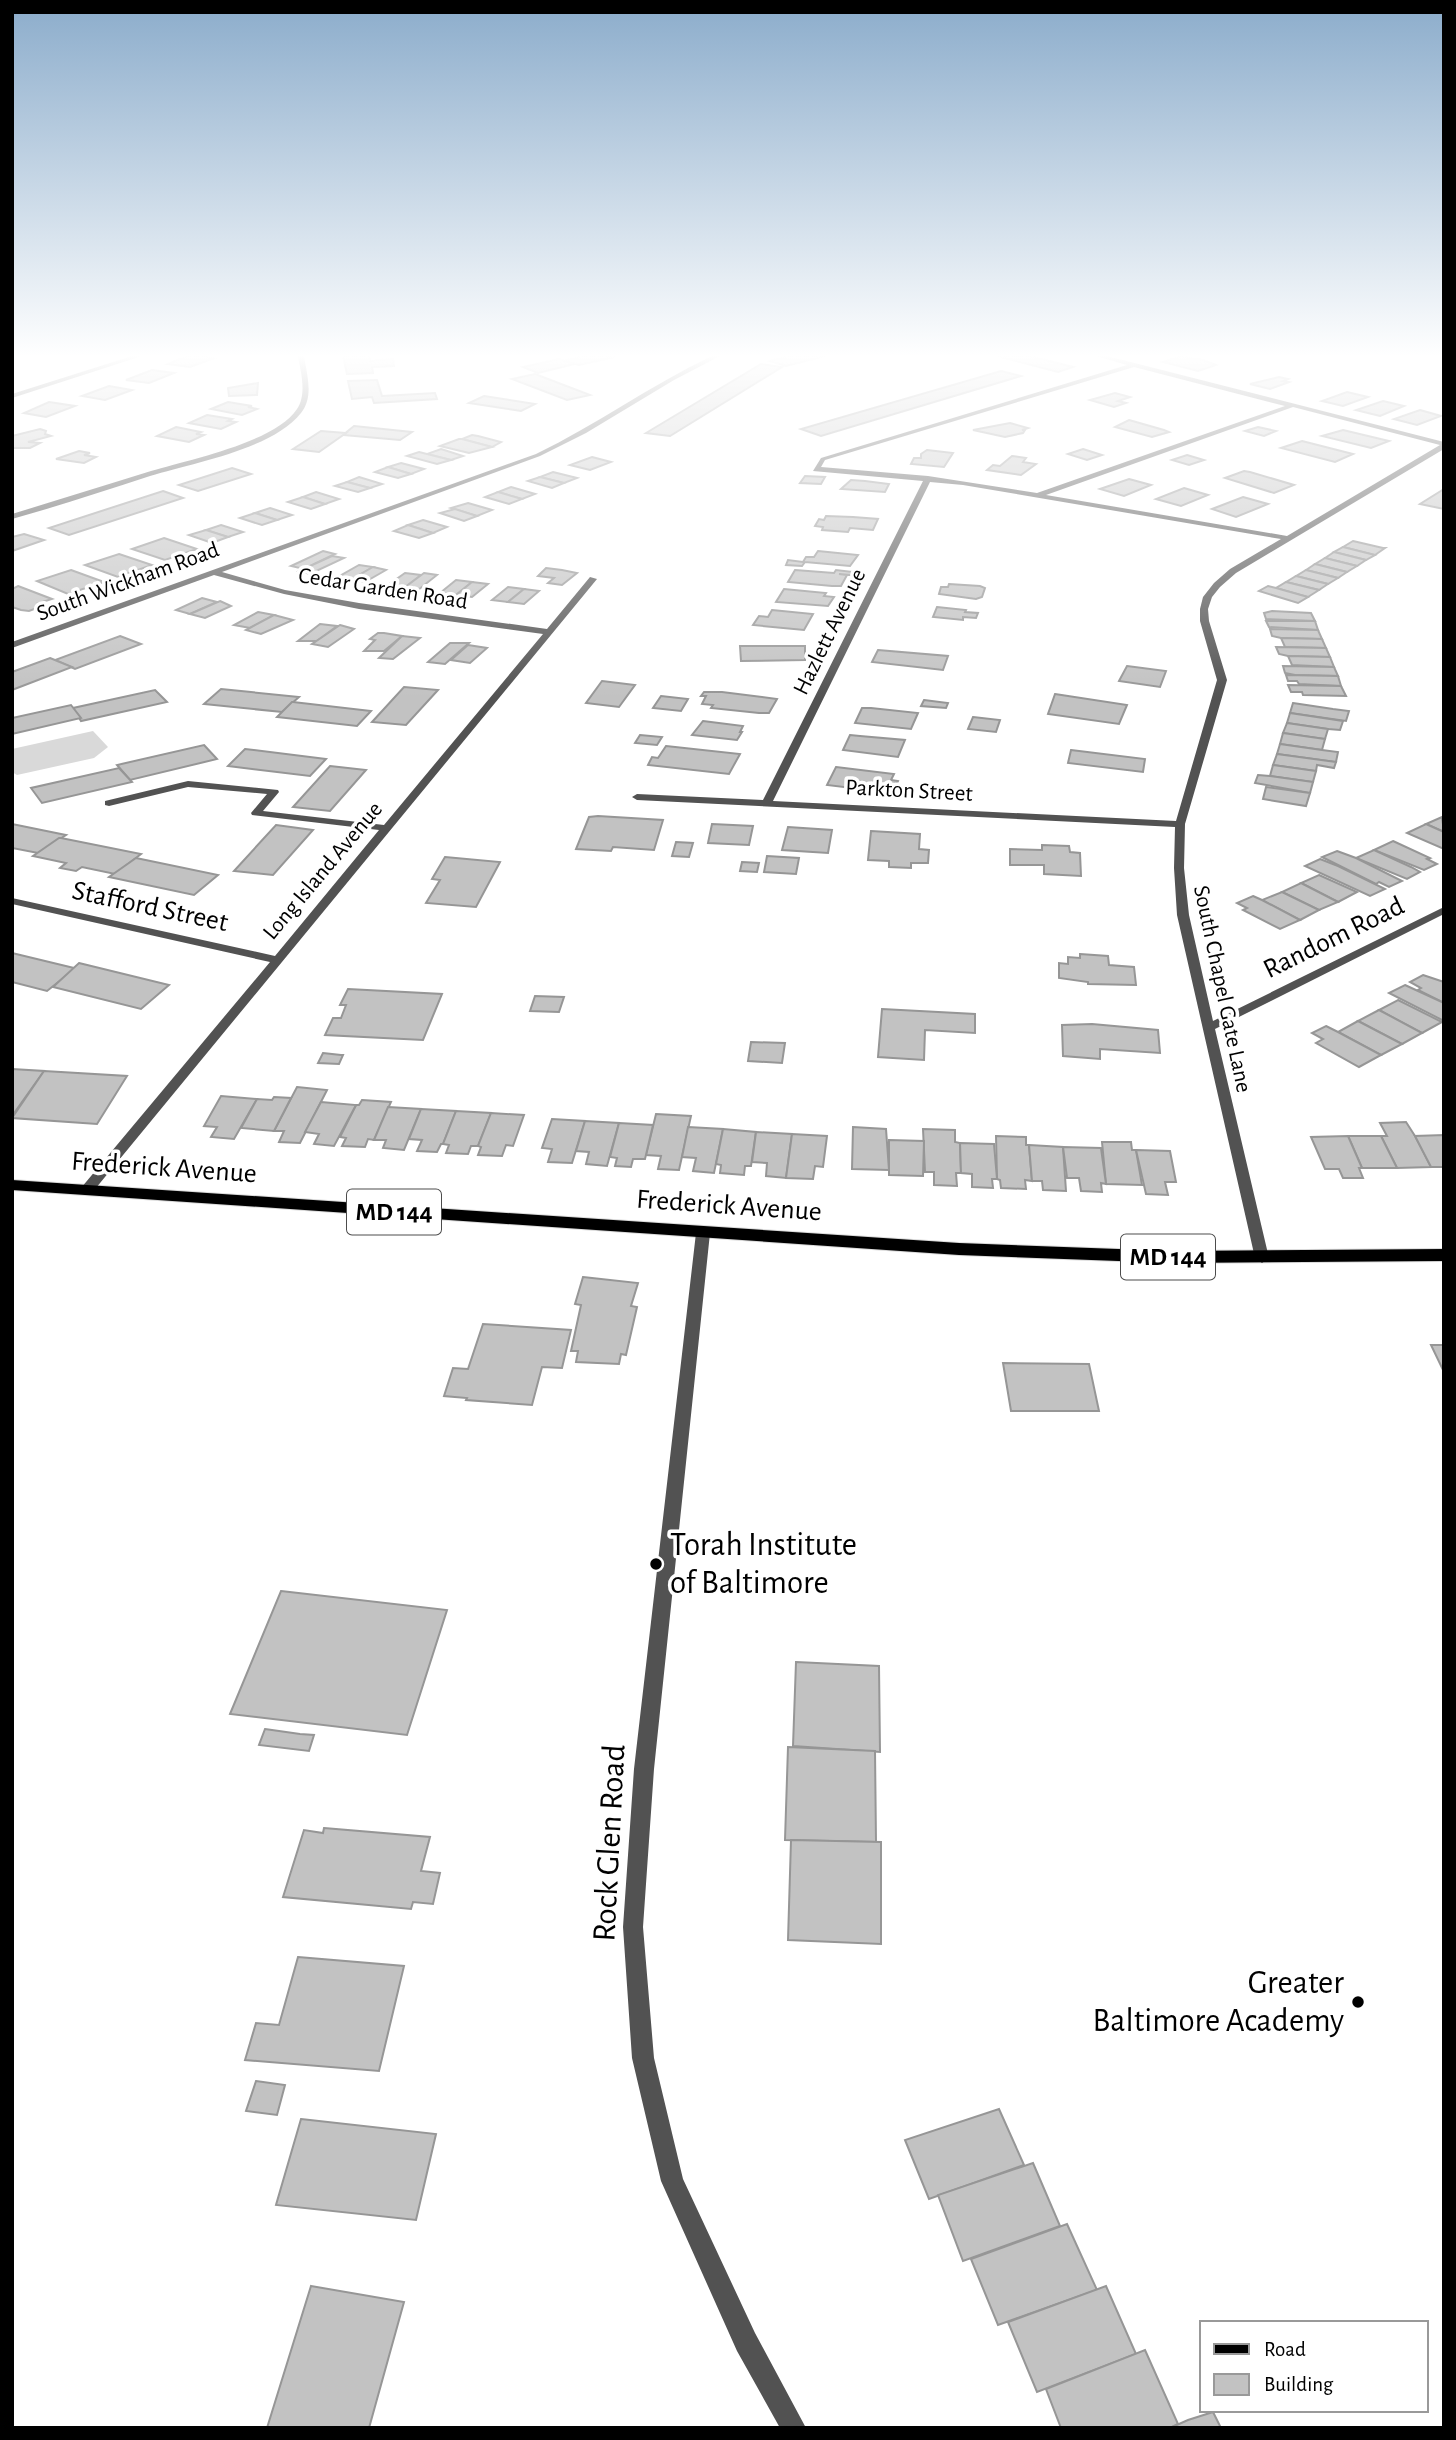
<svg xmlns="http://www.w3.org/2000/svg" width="1456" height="2440" font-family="'Alegreya Sans',sans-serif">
<rect width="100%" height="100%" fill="#fff"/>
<polygon fill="#d9d9d9" points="93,731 108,747 94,758 17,775 12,772 12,749"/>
<g fill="#c2c2c2" stroke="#969696" stroke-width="2">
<polygon points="187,356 203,356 214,358 190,367 168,364"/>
<polygon points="343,356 369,356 370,361 393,359 394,366 372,367 373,373 347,374"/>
<polygon points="583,356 611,356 614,357 579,365 564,361"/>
<polygon points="790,356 825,356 786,366 770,361"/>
<polygon points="997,356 1030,356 1073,367 1058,372"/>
<polygon points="1181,356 1203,360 1216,365 1198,371 1163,362"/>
<polygon points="559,359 574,364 538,373 523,367"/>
<polygon points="761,364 782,367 670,436 646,433"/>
<polygon points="152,370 174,373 149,383 126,380"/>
<polygon points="1001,371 1021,376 821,436 801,429"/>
<polygon points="535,374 590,395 567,400 512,379"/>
<polygon points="1279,377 1288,379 1283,381 1289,382 1270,389 1250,384"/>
<polygon points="377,380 382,396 435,393 437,399 374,403 372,397 352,399 348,381"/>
<polygon points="258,383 257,395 229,396 228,388"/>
<polygon points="109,386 132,390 105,400 82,396"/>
<polygon points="1347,392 1368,397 1343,406 1322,401"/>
<polygon points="1115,393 1130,397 1118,401 1126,403 1114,407 1090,400"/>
<polygon points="484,396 535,404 521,411 469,403"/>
<polygon points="1383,401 1404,406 1380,416 1356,410"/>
<polygon points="49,402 75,406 46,417 24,413"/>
<polygon points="228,402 252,406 248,407 257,409 242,415 211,409"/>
<polygon points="1420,410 1441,416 1417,425 1394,419"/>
<polygon points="207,415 232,419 228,421 236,422 221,429 189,423"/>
<polygon points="1129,420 1164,430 1169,432 1152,437 1115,427"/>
<polygon points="1010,423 1028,428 1022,430 1025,430 1023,433 1005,437 973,430"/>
<polygon points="354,426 412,432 400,440 343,435"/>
<polygon points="176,427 201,432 196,434 204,435 189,442 157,436"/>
<polygon points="1258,427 1276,431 1264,436 1245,431"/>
<polygon points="40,429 46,431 45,434 51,436 28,442 40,443 30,448 12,448 12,436"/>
<polygon points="1343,430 1389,441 1371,448 1322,436"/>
<polygon points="321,431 346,433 319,452 293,449"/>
<polygon points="472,435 478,436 501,442 492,447 462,439"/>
<polygon points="459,439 462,439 492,447 469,453 440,446"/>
<polygon points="1302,441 1349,453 1353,454 1335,462 1281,448"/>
<polygon points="441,449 463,456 451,460 427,454"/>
<polygon points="1083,449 1102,455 1087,460 1068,454"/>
<polygon points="927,450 953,453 944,467 911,464 914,458 921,458 921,454"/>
<polygon points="79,451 90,453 84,455 96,457 84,463 56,459"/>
<polygon points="419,452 451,460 437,464 407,456"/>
<polygon points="1187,455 1204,460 1189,465 1172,460"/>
<polygon points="1012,456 1026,458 1023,462 1036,464 1021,475 987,470 993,465 1000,466"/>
<polygon points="592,457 611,462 590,470 570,465"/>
<polygon points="401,463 424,469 411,474 388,467"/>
<polygon points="388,467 411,474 398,478 375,472"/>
<polygon points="232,468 251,474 198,491 179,485"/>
<polygon points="1244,471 1250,472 1294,485 1274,493 1225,478"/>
<polygon points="553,472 577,478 564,483 540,477"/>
<polygon points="805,476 825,477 821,484 800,483"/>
<polygon points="359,477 382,484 370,488 347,482"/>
<polygon points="540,477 564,483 552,488 528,481"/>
<polygon points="1129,479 1151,485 1124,496 1100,489"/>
<polygon points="851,480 865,481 889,484 885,492 841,489"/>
<polygon points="347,482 370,488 358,492 335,486"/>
<polygon points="511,487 535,494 522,499 498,492"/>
<polygon points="1184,488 1208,495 1181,506 1156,499"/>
<polygon points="1444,489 1444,509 1420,504"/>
<polygon points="163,491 183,498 69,535 49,528"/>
<polygon points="316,492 339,499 325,504 303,497"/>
<polygon points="498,492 522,499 509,504 485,497"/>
<polygon points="303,497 325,504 311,509 288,502"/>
<polygon points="1243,497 1268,504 1236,517 1212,509"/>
<polygon points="468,503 492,510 477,516 451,508"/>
<polygon points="270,508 292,515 277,520 255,513"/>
<polygon points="455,509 477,516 464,521 440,513"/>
<polygon points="255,513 277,520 262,525 240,518"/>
<polygon points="826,516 853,517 878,519 873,530 850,528 848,532 822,530 823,527 815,526 819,519 824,520"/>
<polygon points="423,520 447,527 433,533 408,525"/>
<polygon points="221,525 243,532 228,537 206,530"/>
<polygon points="408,525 433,533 419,538 394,531"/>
<polygon points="206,530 228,537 212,543 189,535"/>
<polygon points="24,534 44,540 12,551 12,537"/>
<polygon points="164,538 197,549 165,560 132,549"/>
<polygon points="1353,541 1383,548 1385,548 1375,555 1343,547"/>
<polygon points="1343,547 1375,555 1366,560 1334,552"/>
<polygon points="323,551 335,554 304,569 291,566"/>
<polygon points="818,551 858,555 850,566 805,562 802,566 786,565 788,560 803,562 806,557 814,557"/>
<polygon points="1334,552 1366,560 1357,566 1325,558"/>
<polygon points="119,554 152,565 118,577 85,565"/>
<polygon points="332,556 344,558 310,574 299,571"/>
<polygon points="1325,558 1357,566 1347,572 1315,564"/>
<polygon points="1315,564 1347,572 1338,578 1306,570"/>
<polygon points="359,565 373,567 352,579 338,577"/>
<polygon points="373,567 386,570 365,582 352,579"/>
<polygon points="546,568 562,570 577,573 562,585 548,583 554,578 538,576"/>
<polygon points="71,570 104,582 68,594 37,581"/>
<polygon points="795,570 834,573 836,570 853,572 851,575 839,574 847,575 841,586 832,586 788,582"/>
<polygon points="1306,570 1338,578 1328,584 1296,576"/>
<polygon points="405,573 421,575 404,588 388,585"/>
<polygon points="424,573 437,575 418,590 404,588"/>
<polygon points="1296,576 1328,584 1319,590 1286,582"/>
<polygon points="456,580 472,582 456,595 440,593"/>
<polygon points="472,582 488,584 472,597 456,595"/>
<polygon points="1286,582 1319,590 1308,597 1276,588"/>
<polygon points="949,584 980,586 985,588 982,597 976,599 939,594 941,587 948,587"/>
<polygon points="18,586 52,599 39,603 45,605 29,611 21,610 12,607 12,589"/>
<polygon points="1268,586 1276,588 1308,597 1298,603 1259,591"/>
<polygon points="508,587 524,589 508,602 492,600"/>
<polygon points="524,589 539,591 524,604 508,602"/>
<polygon points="784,589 826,593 824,596 834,597 828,606 776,602"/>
<polygon points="202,598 217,602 190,614 176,610"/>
<polygon points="220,601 231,606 205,618 190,614"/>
<polygon points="937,607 966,610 965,612 978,613 976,618 963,617 963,620 933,617"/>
<polygon points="772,610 813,614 804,630 753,625 759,616 768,617"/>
<polygon points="1272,611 1311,613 1315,621 1266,619 1264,613"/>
<polygon points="258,612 274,615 250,628 234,625"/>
<polygon points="274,615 293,620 261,634 246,630"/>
<polygon points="1266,621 1315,621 1318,630 1269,627"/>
<polygon points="320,624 337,626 317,641 298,641"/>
<polygon points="340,625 354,629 328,647 312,644"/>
<polygon points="1270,629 1318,630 1322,639 1281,638 1272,636"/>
<polygon points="378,633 384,633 402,636 384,651 364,651 375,640 370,639"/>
<polygon points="120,636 141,644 75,669 55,660"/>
<polygon points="402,636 420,638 393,659 379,658"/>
<polygon points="1281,638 1322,639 1326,648 1285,647"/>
<polygon points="450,643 469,643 445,664 428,662"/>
<polygon points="468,645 487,648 470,663 451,660"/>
<polygon points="740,646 805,646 805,660 741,661"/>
<polygon points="1276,647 1326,648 1330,657 1288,656 1279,654"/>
<polygon points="878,650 948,656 943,670 872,662"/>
<polygon points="1288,656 1330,657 1334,667 1292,665"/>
<polygon points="50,658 72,667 12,690 12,672"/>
<polygon points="1127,666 1166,671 1160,687 1119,681"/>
<polygon points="1283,666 1334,667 1338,676 1295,675 1285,673"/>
<polygon points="1286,675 1338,676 1341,686 1299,684 1297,681 1288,681"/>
<polygon points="602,681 635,685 619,707 586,703"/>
<polygon points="1288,685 1341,686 1346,696 1303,695 1302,692 1291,692"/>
<polygon points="404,687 438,690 406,725 372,722"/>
<polygon points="221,689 299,697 282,712 204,704"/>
<polygon points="155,690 167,702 81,721 73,708"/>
<polygon points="704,692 722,692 777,699 769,713 759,713 711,708 713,705 702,704 706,696 701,696"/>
<polygon points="1055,694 1127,705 1119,724 1048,714"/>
<polygon points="661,696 688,699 681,711 653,708"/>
<polygon points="924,700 948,703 946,708 921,706"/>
<polygon points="292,702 293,702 371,711 357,726 277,717"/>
<polygon points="1293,703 1333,709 1349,711 1346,721 1290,713"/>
<polygon points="71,705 81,718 12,734 12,718"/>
<polygon points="862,708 871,708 918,713 911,729 855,723"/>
<polygon points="1290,713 1343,721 1340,730 1328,729 1287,723"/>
<polygon points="973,717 1000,720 996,732 968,729"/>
<polygon points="703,721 743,726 740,732 742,732 737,740 692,735"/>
<polygon points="1287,723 1328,729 1325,739 1283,733"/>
<polygon points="1283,733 1325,739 1322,750 1280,744"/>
<polygon points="640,735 662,737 657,745 635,743"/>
<polygon points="850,735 860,736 905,740 898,757 843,750"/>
<polygon points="1280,744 1322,750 1338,752 1336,762 1277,754"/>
<polygon points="204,745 217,759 130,780 117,765"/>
<polygon points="666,746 740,754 729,774 648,765 652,757 658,758"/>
<polygon points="245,749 326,759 310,776 228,766"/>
<polygon points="1071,750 1145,759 1143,772 1068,763"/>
<polygon points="1277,754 1336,762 1334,768 1317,765 1316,771 1273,765"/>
<polygon points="1273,765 1316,771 1313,782 1270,776"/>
<polygon points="330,766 366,770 330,811 293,807"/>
<polygon points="836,767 894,774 891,780 898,781 893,793 827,785"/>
<polygon points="119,768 132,782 42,803 31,788"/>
<polygon points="1258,775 1270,776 1313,782 1310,793 1255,783"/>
<polygon points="1266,787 1310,793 1306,806 1263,799"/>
<polygon points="598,816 663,820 654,850 613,847 611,851 576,849 589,817"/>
<polygon points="1442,817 1444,832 1426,824"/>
<polygon points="12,824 66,835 38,853 12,848"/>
<polygon points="712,824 753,826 749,845 708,843"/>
<polygon points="1426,824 1444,832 1444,849 1407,833"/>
<polygon points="276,825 313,830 273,875 234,871"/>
<polygon points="788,827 832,830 828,853 782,850"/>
<polygon points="871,831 920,834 919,849 929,850 928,863 911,863 911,868 889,867 889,861 868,860"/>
<polygon points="59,838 61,838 141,854 115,874 82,867 76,871 60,868 66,863 33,856"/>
<polygon points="1393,841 1430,858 1427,859 1437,864 1424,870 1374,850"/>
<polygon points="676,842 693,843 689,857 672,856"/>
<polygon points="1042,845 1069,846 1070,852 1080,853 1081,876 1044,874 1044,865 1010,865 1010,849 1042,850"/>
<polygon points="1374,850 1411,867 1420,872 1407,879 1356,858"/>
<polygon points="1337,851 1356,858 1402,881 1389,887 1379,882 1376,884 1322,857"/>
<polygon points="767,856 799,858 796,874 764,872"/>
<polygon points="445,857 500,862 476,907 426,903 440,880 432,879"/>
<polygon points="136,858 218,875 194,895 109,877"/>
<polygon points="1320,859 1338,866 1385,889 1370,896 1305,866"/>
<polygon points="742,862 759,863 757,872 740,871"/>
<polygon points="1319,875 1357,892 1338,902 1301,883"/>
<polygon points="1301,883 1338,902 1319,910 1282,892"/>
<polygon points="1282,892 1319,910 1300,920 1262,900"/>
<polygon points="1253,896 1262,900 1300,920 1280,929 1243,910 1247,908 1237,903"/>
<polygon points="12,953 74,968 76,968 47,991 12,982"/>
<polygon points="1080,954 1108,956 1109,965 1134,967 1136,985 1088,984 1088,982 1059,978 1059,963 1068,964 1068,957 1080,958"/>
<polygon points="79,963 169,985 141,1009 53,987"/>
<polygon points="1423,975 1444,982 1444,1003 1418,990 1421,988 1410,982"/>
<polygon points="1405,985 1444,1003 1444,1021 1389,993"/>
<polygon points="348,989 442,994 423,1040 325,1035 333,1018 341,1018 346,1005 340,1005"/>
<polygon points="535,996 564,997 559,1012 530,1011"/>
<polygon points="1398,1000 1442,1022 1422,1033 1379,1010"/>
<polygon points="882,1009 975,1014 975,1033 925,1030 924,1060 878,1057"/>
<polygon points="1379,1010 1422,1033 1402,1044 1358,1021"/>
<polygon points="1358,1021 1402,1044 1381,1055 1338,1032"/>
<polygon points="1092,1024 1158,1030 1160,1053 1100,1049 1100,1059 1063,1056 1062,1025"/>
<polygon points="1326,1026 1338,1032 1381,1055 1359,1067 1316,1043 1323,1039 1312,1033"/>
<polygon points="751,1042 785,1043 782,1063 748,1061"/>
<polygon points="323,1053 341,1055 343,1055 339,1064 318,1063"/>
<polygon points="12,1069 44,1071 12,1116"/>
<polygon points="44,1071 127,1076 97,1124 12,1118"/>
<polygon points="297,1087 327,1090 300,1143 279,1142 284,1131 274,1131"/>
<polygon points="221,1096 257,1099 234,1139 211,1137 217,1127 204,1126"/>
<polygon points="274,1097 291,1098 274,1131 241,1128 257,1099 272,1100"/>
<polygon points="362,1100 391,1102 374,1140 368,1139 365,1147 342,1146 346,1138 340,1137 356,1105 359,1105"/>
<polygon points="321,1102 356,1105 334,1146 314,1144 319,1134 305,1132"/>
<polygon points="388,1107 421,1109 404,1150 383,1148 386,1140 374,1140"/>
<polygon points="421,1109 456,1111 443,1144 441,1144 437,1152 417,1151 422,1140 409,1139"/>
<polygon points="456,1111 491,1113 478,1146 471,1146 468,1154 446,1153 449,1145 443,1144"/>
<polygon points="491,1113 524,1115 513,1146 506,1145 502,1156 478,1155 481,1147 478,1146"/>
<polygon points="656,1114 691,1116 679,1170 658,1169 661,1156 646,1155"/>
<polygon points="552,1119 585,1121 572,1163 548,1162 552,1149 542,1148"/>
<polygon points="585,1121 619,1123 607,1166 586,1164 589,1152 576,1151"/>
<polygon points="1406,1122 1415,1136 1431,1167 1397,1168 1381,1136 1387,1136 1380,1123"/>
<polygon points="619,1123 653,1125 645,1159 633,1159 631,1167 615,1166 617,1158 610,1157"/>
<polygon points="688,1127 723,1129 714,1173 693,1171 696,1158 682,1157"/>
<polygon points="853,1127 886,1129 889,1170 852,1169"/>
<polygon points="723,1129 756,1132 751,1166 745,1166 744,1175 720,1173 721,1165 716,1164"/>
<polygon points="923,1129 955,1130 955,1142 960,1143 961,1173 956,1173 957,1186 934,1185 934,1172 925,1172"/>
<polygon points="756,1132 792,1134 786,1178 766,1176 767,1163 752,1162"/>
<polygon points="792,1134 827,1136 823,1167 815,1166 813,1179 786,1178"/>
<polygon points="1444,1135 1444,1167 1431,1167 1415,1136"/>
<polygon points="996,1136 1026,1137 1026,1145 1029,1145 1032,1181 1025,1180 1026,1189 1001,1188 1000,1180 997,1179"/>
<polygon points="1348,1136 1381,1136 1397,1168 1362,1168"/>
<polygon points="1348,1136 1362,1168 1359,1168 1363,1178 1343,1178 1339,1169 1325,1169 1311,1137"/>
<polygon points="889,1140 924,1141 923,1176 889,1175"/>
<polygon points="1102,1142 1131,1142 1132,1150 1136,1150 1142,1185 1106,1184"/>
<polygon points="960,1143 994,1144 997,1179 992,1179 993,1188 972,1187 972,1174 961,1173"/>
<polygon points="1029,1145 1063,1147 1066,1191 1043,1190 1042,1181 1032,1181"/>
<polygon points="1063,1147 1101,1148 1106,1184 1101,1183 1102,1192 1081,1191 1079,1178 1067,1178"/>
<polygon points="1136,1150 1170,1151 1176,1182 1165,1182 1168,1195 1146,1194"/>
<polygon points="583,1277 638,1283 631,1306 637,1307 626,1355 621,1354 619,1364 576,1362 578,1351 571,1351 581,1305 575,1304"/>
<polygon points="483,1324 571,1330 562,1368 542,1367 532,1405 466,1400 467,1398 444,1396 453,1368 468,1369"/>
<polygon points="1431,1345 1444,1345 1444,1372"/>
<polygon points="1003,1363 1089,1364 1099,1411 1011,1411"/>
<polygon points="281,1591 447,1610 407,1735 230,1714"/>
<polygon points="796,1662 879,1666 880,1752 793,1746"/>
<polygon points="265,1729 300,1734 314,1735 309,1751 259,1745"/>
<polygon points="788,1747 875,1751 876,1842 785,1840"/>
<polygon points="324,1828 430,1837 421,1871 440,1873 433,1904 413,1902 411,1909 283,1897 304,1830 323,1833"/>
<polygon points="791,1840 881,1842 881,1944 788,1940"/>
<polygon points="298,1957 404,1966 379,2071 245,2060 256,2023 279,2025"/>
<polygon points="256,2081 285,2085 277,2115 246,2111"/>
<polygon points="999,2109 1024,2165 929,2199 905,2140"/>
<polygon points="301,2119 436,2134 416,2220 276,2205"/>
<polygon points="1033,2163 1060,2226 963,2261 938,2195"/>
<polygon points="1067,2224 1097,2290 998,2325 971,2259"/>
<polygon points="311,2286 404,2302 369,2428 267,2428"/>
<polygon points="1106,2286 1136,2354 1037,2392 1008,2322"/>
<polygon points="1145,2350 1178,2424 1170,2428 1061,2428 1046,2389"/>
<polygon points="1213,2412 1221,2428 1170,2428 1188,2420"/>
</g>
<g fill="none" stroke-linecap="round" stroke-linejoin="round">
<defs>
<polygon id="primary" points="12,1180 959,1243 1173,1251 1444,1249 1444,1261 1173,1263 959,1255 12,1190"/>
</defs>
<use href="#primary" stroke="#dbdbdb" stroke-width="2"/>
<g fill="#525252" fill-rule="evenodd">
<polygon points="132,356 142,356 12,398 12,394"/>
<path d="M712,356H720L674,380L586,433L540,456L222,572L285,590L359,603L547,629L590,577L597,579L91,1194H81L79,1191L81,1188L270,962L12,904V898L275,956L379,830L252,815L251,813L267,794L188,787L109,806L105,805V801L188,781L278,790L279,792L263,811L384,825L543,634L359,609L284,594L214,575L12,648V642L536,454C596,425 651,385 712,356Z"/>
<path d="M1096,356H1107L1444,442V449L1236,573L1220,587L1212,597L1208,609L1209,621L1227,680L1185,824L1184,868L1189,915L1213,1021L1444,907V914L1215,1029L1269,1258L1262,1263L1255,1258L1177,915L1174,868L1175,827L637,800L632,797L637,794L763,800L923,481L813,471L821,458L1127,365ZM1134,367L1285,406L1037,493L928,476L821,467L825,460ZM1293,407L1440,445L1287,536L1046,495ZM930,482L963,485L1281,539L1230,569L1214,583L1203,597L1200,609V621L1217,680L1176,821L773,801Z"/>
</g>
<g fill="#525252" fill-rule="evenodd">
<path d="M298,356H304C307,375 314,397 301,413C273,449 193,463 150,476C104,491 59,506 12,519V514C58,500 105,485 151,471C188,460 276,442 297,409C307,394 301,373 298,356Z"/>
<polygon points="703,1229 710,1233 654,1769 643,1927 654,2058 683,2179 755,2333 806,2428 780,2428 737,2351 661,2181 632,2058 623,1927 634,1769 696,1233"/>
</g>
<use href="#primary" fill="#000" fill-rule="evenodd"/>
</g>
<linearGradient id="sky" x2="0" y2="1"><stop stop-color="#8baccb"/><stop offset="0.51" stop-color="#fff"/><stop offset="1" stop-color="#fff" stop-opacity="0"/></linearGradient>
<rect width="1456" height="698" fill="url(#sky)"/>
<g fill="#000" stroke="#fff" stroke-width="2.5">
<circle cx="656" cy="1564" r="7"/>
<circle cx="1358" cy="2002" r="7"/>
</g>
<g text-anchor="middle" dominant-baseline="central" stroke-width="7" stroke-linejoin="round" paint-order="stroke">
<g font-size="23" fill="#000" stroke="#fff">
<text transform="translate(128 582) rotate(-20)">South Wickham Road</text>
<text transform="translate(383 589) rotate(9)">Cedar Garden Road</text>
<text transform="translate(830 632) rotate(-64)">Hazlett Avenue</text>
<text transform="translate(909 791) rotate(3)">Parkton Street</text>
<text transform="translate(323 871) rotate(-50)">Long Island Avenue</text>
<text transform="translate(1222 989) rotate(78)">South Chapel Gate Lane</text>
</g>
<g fill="#fff" stroke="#4c4c4c" stroke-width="2">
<rect x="347" y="1189.5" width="94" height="45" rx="5"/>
<rect x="1121" y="1234.5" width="94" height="45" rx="5"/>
</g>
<g font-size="26" font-weight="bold" fill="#000">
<text x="394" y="1212">MD 144</text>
<text x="1168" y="1257">MD 144</text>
</g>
<g font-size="28" fill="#000" stroke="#fff">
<text transform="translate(150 907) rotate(12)">Stafford Street</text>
<text transform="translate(1334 938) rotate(-26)">Random Road</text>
<text transform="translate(164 1168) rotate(4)">Frederick Avenue</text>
<text transform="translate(729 1206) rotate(4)">Frederick Avenue</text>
</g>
<g font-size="33" fill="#000" stroke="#fff" text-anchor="start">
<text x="670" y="1545">Torah Institute<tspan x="670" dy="38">of Baltimore</tspan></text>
<text x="1344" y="1983" text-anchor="end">Greater<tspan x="1344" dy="38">Baltimore Academy</tspan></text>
</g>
<g font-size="33" fill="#000" stroke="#fff">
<text transform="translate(610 1843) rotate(-87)">Rock Glen Road</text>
</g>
</g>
<rect width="1456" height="2440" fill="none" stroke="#000000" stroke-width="28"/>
<rect x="1200" y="2321" width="228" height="91" fill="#ffffff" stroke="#999999" stroke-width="2"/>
<rect x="1214" y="2344" width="35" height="10" fill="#000000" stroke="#999999" stroke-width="2"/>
<text x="1264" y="2356" font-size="21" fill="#000000">Road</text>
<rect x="1214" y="2374" width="35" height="21" fill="#c2c2c2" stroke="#999999" stroke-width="2"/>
<text x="1264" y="2391" font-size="21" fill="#000000">Building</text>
</svg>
